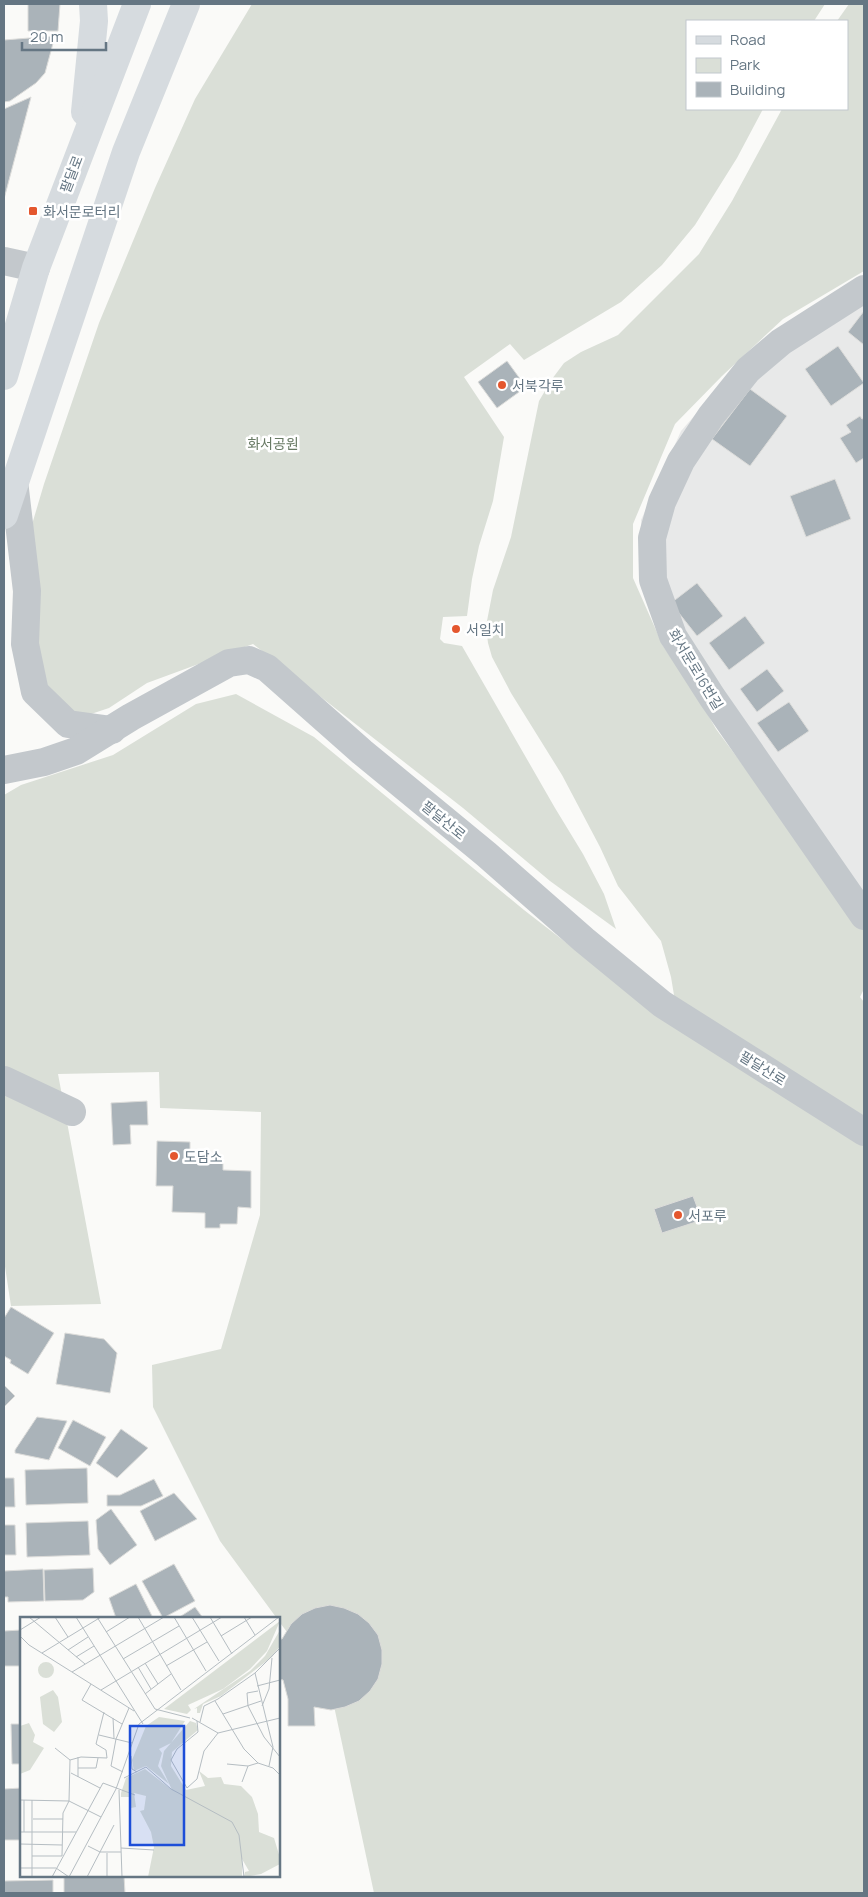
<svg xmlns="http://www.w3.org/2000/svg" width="868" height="1897" font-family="Manrope,'Noto Sans KR',sans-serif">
<rect width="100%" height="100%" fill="#fafaf8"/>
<polygon fill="#e8e9e9" points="864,281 864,923 642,575 641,520 681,431 723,383"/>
<g fill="#dadfd7">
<polygon points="252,4 825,4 814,21 687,21 687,109 763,109 737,158 695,225 662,265 621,302 524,360 510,344 464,377 504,437 493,501 479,546 472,579 467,616 443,617 440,639 444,643 462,646 555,808 583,854 604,894 616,929 550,881 463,808 253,644 147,683 109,708 70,721 45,710 28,538 44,484 99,323 155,188 195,99"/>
<polygon points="849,4 864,4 864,271 783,319 722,376 675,424 633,524 633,578 663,646 699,699 716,729 864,928 864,989 860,997 864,1002 864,1893 374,1893 331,1692 220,1541 153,1407 152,1365 221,1349 260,1215 261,1112 160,1108 159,1072 58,1074 101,1304 11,1306 4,1260 4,795 21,785 113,755 196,704 236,694 314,737 524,910 639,999 679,1025 671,977 661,941 618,886 600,847 562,775 511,693 492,657 488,643 486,626 493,590 511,537 539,401 552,379 564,363 581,352 618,335 699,254 732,201 782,109 847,109 847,21 837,21"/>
</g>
<g fill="#aab3b9" stroke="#dcdcda">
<polygon points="28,4 60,4 58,31 28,31"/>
<polygon points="55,36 45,73 36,83 10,101 4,102 4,40"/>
<polygon points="31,97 4,199 4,109"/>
<polygon points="864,311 864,345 848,332"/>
<polygon points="838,346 864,383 831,406 805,369"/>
<polygon points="507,361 526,387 497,408 478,382"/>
<polygon points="750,389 787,416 750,466 712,439"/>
<polygon points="860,416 862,419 864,418 864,458 856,463 840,438 851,432 846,425"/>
<polygon points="835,479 851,519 806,537 790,496"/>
<polygon points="697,583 723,616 697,636 671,603"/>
<polygon points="745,616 765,643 729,670 709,643"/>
<polygon points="767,669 784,691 757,712 740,689"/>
<polygon points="789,702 809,731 778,752 757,723"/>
<polygon points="147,1101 148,1125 130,1125 131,1144 113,1145 111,1103"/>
<polygon points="157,1141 190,1142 190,1160 223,1161 223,1170 251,1171 251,1208 238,1207 237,1224 220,1224 220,1228 205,1228 205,1213 172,1212 173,1186 156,1186"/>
<polygon points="693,1196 702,1220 662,1233 654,1209"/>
<polygon points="11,1307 54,1333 28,1374 10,1363 11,1360 4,1356 4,1318"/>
<polygon points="65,1333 104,1339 117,1353 110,1393 56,1384"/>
<polygon points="4,1385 15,1396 4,1407"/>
<polygon points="37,1417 67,1421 49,1460 15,1453 15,1450"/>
<polygon points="73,1420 106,1437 90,1466 58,1448"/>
<polygon points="121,1429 148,1448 117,1478 96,1463"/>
<polygon points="87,1468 88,1503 26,1505 25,1470"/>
<polygon points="4,1478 14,1478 15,1507 4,1507"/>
<polygon points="154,1479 163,1496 141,1506 107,1506 107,1495 120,1495"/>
<polygon points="174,1493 197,1519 155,1541 140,1511"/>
<polygon points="111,1509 137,1545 110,1565 98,1549 96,1520"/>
<polygon points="88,1521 90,1555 27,1557 26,1523"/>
<polygon points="4,1525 15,1525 16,1555 4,1555"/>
<polygon points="174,1564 195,1601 163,1618 142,1581"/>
<polygon points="93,1568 94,1592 83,1600 45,1601 44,1570"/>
<polygon points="43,1569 44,1601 8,1602 8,1597 4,1597 4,1571"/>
<polygon points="136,1584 153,1618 116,1618 109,1598"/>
<polygon points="330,1605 344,1608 358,1614 369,1623 378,1635 382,1650 382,1664 378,1679 370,1691 359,1701 345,1707 331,1710 314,1707 315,1726 288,1726 288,1699 283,1680 279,1679 279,1639 282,1639 291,1624 302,1614 315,1608"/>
<polygon points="195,1607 203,1618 178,1618"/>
<polygon points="21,1630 21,1666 4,1666 4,1631"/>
<polygon points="11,1724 21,1724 21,1764 12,1764"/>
<polygon points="21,1788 21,1840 4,1840 4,1789"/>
<polygon points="64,1876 124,1876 125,1893 64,1893"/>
<polygon points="53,1880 53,1893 4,1893 4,1881"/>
</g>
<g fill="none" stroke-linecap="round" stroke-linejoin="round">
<g stroke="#c3c8cc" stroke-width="28">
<polyline points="4,261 36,268"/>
<polyline points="864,289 781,342 748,370 711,416 681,461 662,502 652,538 653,580 673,636 712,697 864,916"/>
<polyline points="14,481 27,591 25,644 35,692 68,724 112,730"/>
<polyline points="4,770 44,762 76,751 131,717 229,663 249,660 267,668 362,752 486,854 584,940 662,1004 864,1132"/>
<polyline points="4,1080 72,1112"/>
</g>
<g stroke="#d6dbdf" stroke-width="28">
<polyline points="85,112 94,21 93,4"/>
<polyline points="4,376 36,268 137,4"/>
<polyline points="4,515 126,152 186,4"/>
</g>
</g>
<g fill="#e4572e" stroke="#fff" stroke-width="2">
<rect x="28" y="206" width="10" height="10" rx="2.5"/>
<circle cx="502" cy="385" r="5"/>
<circle cx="456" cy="629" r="5"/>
<circle cx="174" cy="1156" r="5"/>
<circle cx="678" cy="1215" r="5"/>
</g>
<g text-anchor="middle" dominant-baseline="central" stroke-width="5" stroke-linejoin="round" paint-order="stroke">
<g font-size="14" fill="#657683" stroke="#fff">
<text transform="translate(71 174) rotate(-69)">팔달로</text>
<text transform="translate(696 669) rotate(59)">화서문로16번길</text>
<text transform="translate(444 820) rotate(39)">팔달산로</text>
<text transform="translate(763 1068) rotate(32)">팔달산로</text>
</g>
<g font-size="14" fill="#657683" stroke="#fff" text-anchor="start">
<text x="43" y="211">화서문로터리</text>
<text x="512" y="385">서북각루</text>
<text x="466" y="629">서일치</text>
<text x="184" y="1156">도담소</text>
<text x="688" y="1215">서포루</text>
</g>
<g font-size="14" fill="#687a64" stroke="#fff">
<text x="273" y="443">화서공원</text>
</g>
</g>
<g transform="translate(20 1617)">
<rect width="260" height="260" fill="#fafaf8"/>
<path d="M260,4L247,34L230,52L203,72L168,88L171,93L167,97L144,92ZM260,13V29L252,40L201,79L183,87L180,96H177V91L174,92L230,54L245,39ZM18 53a8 8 0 1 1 16 0a8 8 0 1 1-16 0ZM33,73L38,80L42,105L34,115L23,107L20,80ZM139,100L165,104L151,126L139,132L142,136L138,149L149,167L126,149L114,154L112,143L126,109ZM170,104L176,106L178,113L152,135L151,149L166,173L185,169L179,154L188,161L201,160L204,167L221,169L232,180L238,197L239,215L254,221L260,241V247L241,257L224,260L225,255L229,254L222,242V260H128L134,230L131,215L120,194L124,193L126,179L114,176L116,190L111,191L109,180H101V176L106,161L125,152L152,173L141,149L144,134ZM9,106L15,118L13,125L24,131L10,153L0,157V109Z" fill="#dadfd7"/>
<path fill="none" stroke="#b5bdc2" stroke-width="1" d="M9,0L65,47M35,0L48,20M56,0L123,107M77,0L135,92L170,101M118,0L161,73M154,0L186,54M172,0L199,44M190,0L212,37M224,0L235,18M0,13L21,0M86,15L110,0M0,19L9,28L114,94M201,19L232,0M48,33L68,20M22,36L81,0M56,40L74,29M103,42L159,9M125,46L138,67M146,49L187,25M118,50L131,72M52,55L144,0M235,56L253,130L249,149M71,67L62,83L102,107M237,69L260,63M81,73L202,0M238,74L227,76L228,89L244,120L260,140M125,77L151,57M195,84L224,132L238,146M242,89L249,72L252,41M84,95L76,127L86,133L87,141M203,97L241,84M93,101L94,121M172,101L198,116L260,101M177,104L178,115L157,132L151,143L167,171L177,162L184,134L198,116M180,105L184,89L198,82L235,56L260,31M79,118L112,126M111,139L112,152L117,155M58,140V160M50,143L61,140L87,141M207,147L228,149L238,146L253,151L260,158M58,151H76L78,141M103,155L91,149L96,122L109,91M51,156L80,171M104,161L126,150L151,172L212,205L219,218L224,260M222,165L228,149M99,173L102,260M0,183L49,184L81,200M4,183V215M13,202H43M0,215H56M0,227L42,228M68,229L80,235H101M101,231L134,233M87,236V260M12,239H42L43,196L49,184L50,143L35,131M0,251H36L49,260M12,260V183M32,260L83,166L115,178M49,260L96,172L119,107L259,0M67,260L94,208"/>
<path fill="#1d4ed8" fill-opacity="0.15" stroke="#1d4ed8" stroke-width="2.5" d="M110,109H164V228H110Z"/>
<rect width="260" height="260" fill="none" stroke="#657683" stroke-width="2.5"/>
</g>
<rect width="868" height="1897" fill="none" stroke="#657683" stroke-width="10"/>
<rect x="686" y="20" width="162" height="90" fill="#ffffff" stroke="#c1c8cd"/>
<rect x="696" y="36" width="25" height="8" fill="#d6dbdf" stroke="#c1c8cd"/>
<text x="730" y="45" font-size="15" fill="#657683">Road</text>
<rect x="696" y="58" width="25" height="15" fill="#dadfd7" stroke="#c1c8cd"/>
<text x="730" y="70" font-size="15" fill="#657683">Park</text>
<rect x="696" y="82" width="25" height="15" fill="#aab3b9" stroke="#c1c8cd"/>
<text x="730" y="95" font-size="15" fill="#657683">Building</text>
<path d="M22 42v8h84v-8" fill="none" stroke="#657683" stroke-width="2.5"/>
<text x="30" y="42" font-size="15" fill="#657683" stroke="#ffffff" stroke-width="4" paint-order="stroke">20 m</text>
</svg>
